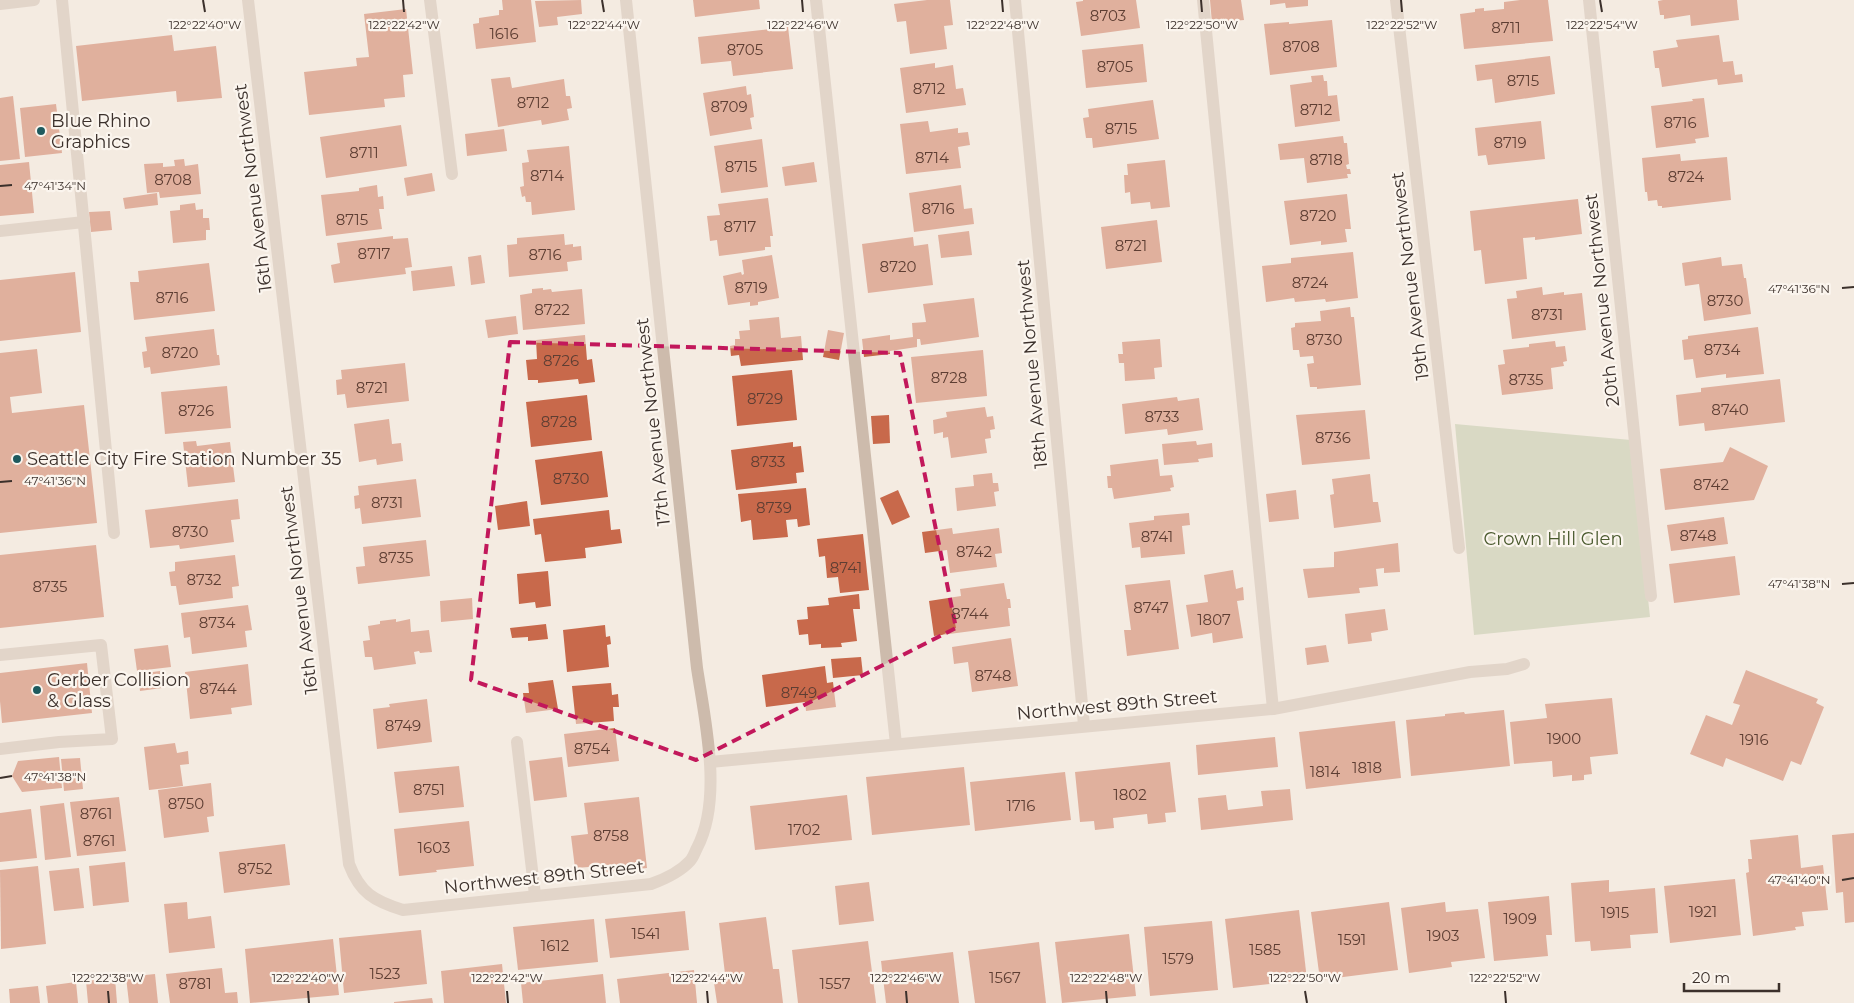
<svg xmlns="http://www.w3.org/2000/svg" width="1854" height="1003" font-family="Montserrat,sans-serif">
<rect width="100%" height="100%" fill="#f4ebe1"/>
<polygon fill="#b8c4a0" points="1455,424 1631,440 1650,617 1474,635"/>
<g fill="#c8694b">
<polygon points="502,0 531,0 536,42 476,49 473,24 479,23 479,18 499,15 499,10 503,10"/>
<polygon points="581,0 582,14 557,17 558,25 539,27 535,1"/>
<polygon points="693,0 759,0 760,9 695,17"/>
<polygon points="927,0 950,0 953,25 944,26 947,49 910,54 906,21 897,22 894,4"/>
<polygon points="1083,0 1136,0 1140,28 1081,36 1076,2 1083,1"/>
<polygon points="1210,0 1241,0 1244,20 1212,23"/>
<polygon points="1270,0 1308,0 1308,6 1286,8 1285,3 1270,5"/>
<polygon points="1520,0 1548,0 1553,41 1464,49 1460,14 1475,12 1475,9 1484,8 1484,11 1504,9 1504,2"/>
<polygon points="1663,0 1737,0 1739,20 1691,26 1690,15 1664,19 1664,15 1660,15 1658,1"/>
<polygon points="406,9 413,74 403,75 405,97 384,99 385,107 309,115 304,72 357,66 356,58 369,57 364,14"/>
<polygon points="1332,20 1337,67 1270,75 1264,24 1289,22 1289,24"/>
<polygon points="788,27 793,69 733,76 731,61 701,64 698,37"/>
<polygon points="172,35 174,51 216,46 222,98 177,102 176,91 82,101 76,46"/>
<polygon points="1719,35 1723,62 1733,61 1735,75 1742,74 1743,82 1718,85 1717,79 1662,87 1659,68 1655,68 1653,51 1678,47 1676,40"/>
<polygon points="1143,44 1147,82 1086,88 1082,50"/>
<polygon points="1550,56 1555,94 1495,103 1492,79 1477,81 1475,65"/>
<polygon points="935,63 935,68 953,65 956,89 963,88 966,105 906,113 900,68"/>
<polygon points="1323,75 1324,81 1327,81 1328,96 1337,95 1340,121 1295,127 1290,85 1312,82 1311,76"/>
<polygon points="510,77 512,88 564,79 566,96 570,96 572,108 567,109 569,120 542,125 541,120 498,127 491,79"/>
<polygon points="746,86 747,95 751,94 754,117 750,118 752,129 710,136 703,93"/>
<polygon points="13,96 20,159 0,161 0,98"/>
<polygon points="1704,98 1709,137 1695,139 1696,143 1656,148 1651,106 1693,101 1692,99"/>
<polygon points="1153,100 1159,139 1093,148 1092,138 1086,138 1083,118 1089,117 1088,109"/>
<polygon points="56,104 62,153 25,157 20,108"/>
<polygon points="928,121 930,132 958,128 958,133 968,132 970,145 958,147 961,168 906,174 900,124"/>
<polygon points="1541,121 1545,159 1488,165 1486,155 1478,156 1475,128"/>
<polygon points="401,125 407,166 326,178 320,137"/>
<polygon points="504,129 507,151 467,156 465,134"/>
<polygon points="1343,136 1344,143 1347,143 1349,164 1346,165 1347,169 1350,169 1351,174 1347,174 1348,178 1307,183 1304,158 1280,160 1278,144"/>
<polygon points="762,139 768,187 721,193 714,146"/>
<polygon points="569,146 575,210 532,215 531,202 526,202 525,196 522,197 520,187 524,186 522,163 529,162 527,150"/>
<polygon points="1680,154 1681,161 1727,157 1731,200 1662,208 1662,206 1658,206 1657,200 1648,201 1647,192 1645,192 1642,158"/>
<polygon points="184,159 185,166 198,164 201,194 160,198 159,192 147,193 144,164 163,163 163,167 175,166 174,160"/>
<polygon points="1165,160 1170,207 1151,209 1150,202 1131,204 1130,192 1125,193 1124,175 1128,175 1127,164"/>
<polygon points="29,162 34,213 0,216 0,165"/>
<polygon points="814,162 817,182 785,186 782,167"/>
<polygon points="432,173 435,191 407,196 404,178"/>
<polygon points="377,185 378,197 383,196 384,209 379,209 382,229 326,236 321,195 359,191 359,188"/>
<polygon points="961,185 964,209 972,208 974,224 914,232 909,193"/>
<polygon points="157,193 158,205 125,209 123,198"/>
<polygon points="1347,194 1351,229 1345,229 1347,242 1321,245 1321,241 1290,245 1284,201"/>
<polygon points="768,198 773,236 770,236 771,247 765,247 765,250 719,256 717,240 710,241 707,216 720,215 718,204"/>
<polygon points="1578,199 1582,234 1535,240 1535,237 1523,238 1527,279 1485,284 1481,250 1474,251 1470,211"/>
<polygon points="195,203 196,210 203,209 203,218 209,218 210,230 206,230 206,240 173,243 170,211 180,210 180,205"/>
<polygon points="110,211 112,230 91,232 89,212"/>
<polygon points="1157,220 1162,262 1106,269 1101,227"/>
<polygon points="969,231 972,255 941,258 938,235"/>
<polygon points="564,234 565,245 573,244 573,247 581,246 582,260 567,262 568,271 509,277 507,245 517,244 517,238"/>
<polygon points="393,236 393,239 408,238 412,267 405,268 406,274 334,283 331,265 340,263 337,243"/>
<polygon points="913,237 914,246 928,244 933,285 868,293 862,244"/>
<polygon points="1353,252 1358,298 1326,302 1325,299 1295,302 1294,298 1266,302 1262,266 1291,263 1291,258"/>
<polygon points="481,255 485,283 471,285 468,257"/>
<polygon points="772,255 779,298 758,302 758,305 750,306 750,302 728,305 723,276 741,272 742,275 744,274 742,260"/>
<polygon points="1721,257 1722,266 1742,264 1744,278 1746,278 1751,314 1704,321 1699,284 1685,286 1682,263"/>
<polygon points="209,263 215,311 134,320 130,282 139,282 138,271"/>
<polygon points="452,266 455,286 413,291 411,271"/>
<polygon points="75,272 81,332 0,341 0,280"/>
<polygon points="1542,287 1543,295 1564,292 1564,295 1582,293 1586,330 1512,339 1507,299 1517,298 1516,291"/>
<polygon points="543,288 543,290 551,289 552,292 582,289 585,324 523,330 520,295 532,293 532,289"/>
<polygon points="974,298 979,337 921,345 920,339 917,339 917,347 890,351 890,354 864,357 862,339 890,335 890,340 913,337 912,323 926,322 923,304"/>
<polygon points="1350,307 1351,317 1354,317 1361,385 1317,389 1317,387 1310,387 1307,364 1314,363 1313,356 1300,357 1299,350 1293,350 1291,328 1295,327 1295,323 1321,321 1320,311"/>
<polygon points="516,316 518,334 488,338 485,320"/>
<polygon points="779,317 781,338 801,336 803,360 741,366 739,355 731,356 730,346 735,345 735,339 740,339 739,331 750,330 749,320"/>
<polygon points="1758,327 1764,374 1726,378 1726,374 1696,378 1693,359 1684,360 1682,340 1688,339 1688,336"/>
<polygon points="214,329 217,355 219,355 220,365 151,374 150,367 144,368 142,352 147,351 145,337"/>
<polygon points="828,330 844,333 839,360 823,357"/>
<polygon points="585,335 587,360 592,359 595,382 579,384 578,379 538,383 538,380 528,380 526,360 537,359 536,340"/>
<polygon points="1160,339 1162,367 1154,368 1155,379 1125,381 1124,363 1119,363 1118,354 1123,354 1122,342"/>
<polygon points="1555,341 1556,347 1565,346 1567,361 1563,362 1564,366 1551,368 1553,389 1502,395 1498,365 1505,364 1503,350 1529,347 1529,344"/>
<polygon points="37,349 42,393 10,397 12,413 84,405 97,523 0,533 0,353"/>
<polygon points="983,350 987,396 916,403 911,357"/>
<polygon points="405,363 409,401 347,408 345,394 337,395 336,380 342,379 341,370"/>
<polygon points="792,370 797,420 737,426 732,376"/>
<polygon points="1780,379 1785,422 1705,431 1704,423 1679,426 1676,395 1701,392 1701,388"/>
<polygon points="227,386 231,428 165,434 161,392"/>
<polygon points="587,395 592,440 531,447 526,402"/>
<polygon points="1177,397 1178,401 1199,398 1203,430 1168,435 1167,429 1125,434 1122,404"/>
<polygon points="985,407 987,417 993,416 995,429 990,430 991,438 985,439 987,453 951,458 948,437 943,438 943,432 934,434 933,420 947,417 946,412"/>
<polygon points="1365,410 1370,459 1302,465 1296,415"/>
<polygon points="889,415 890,443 873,444 871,416"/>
<polygon points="389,419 392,444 401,443 403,461 377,465 376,459 359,462 354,424"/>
<polygon points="196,441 197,446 230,442 235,482 188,487 183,442"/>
<polygon points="1196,441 1197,445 1212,443 1213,457 1198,459 1199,462 1164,465 1162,444"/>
<polygon points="793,442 793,447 801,446 804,472 796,473 797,483 736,490 731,450"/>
<polygon points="1730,447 1768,466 1754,500 1665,510 1660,469 1723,462"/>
<polygon points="602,451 608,497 541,505 535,460"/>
<polygon points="1158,459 1160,476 1172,475 1174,487 1170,488 1171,491 1114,499 1112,488 1108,488 1107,476 1111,476 1110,465"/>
<polygon points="992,473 993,483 998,483 999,491 994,492 996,506 957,511 955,488 974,486 973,475"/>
<polygon points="1370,474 1373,502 1378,502 1381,522 1334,528 1330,495 1334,494 1332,479"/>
<polygon points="416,479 421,517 362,524 360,508 355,509 354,496 359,495 358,486"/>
<polygon points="806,488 810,525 798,527 797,519 786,520 788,537 753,540 751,520 741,522 738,494"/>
<polygon points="898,490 910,517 892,525 880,498"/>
<polygon points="1296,490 1299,519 1269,522 1266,494"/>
<polygon points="238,499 240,519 231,520 234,542 180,549 179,545 150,548 145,510"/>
<polygon points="527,501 530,526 498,530 495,506"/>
<polygon points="609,510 611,530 620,529 622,543 585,548 586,558 545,562 541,534 535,535 533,519"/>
<polygon points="1189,513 1190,525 1182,526 1185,554 1141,558 1140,547 1132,548 1129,523 1154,520 1154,516"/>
<polygon points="1724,517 1728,544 1671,551 1667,525"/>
<polygon points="952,528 953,534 999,528 1002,553 995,554 997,567 950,573 947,550 925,553 922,532"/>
<polygon points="863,534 869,590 840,593 838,577 827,578 825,556 819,557 817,539"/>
<polygon points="426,540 430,576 358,584 356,567 365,566 363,547"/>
<polygon points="1398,543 1400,572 1384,573 1384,568 1376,569 1378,586 1359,588 1360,593 1308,598 1303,569 1334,567 1334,552"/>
<polygon points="96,545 104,617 0,628 0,555"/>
<polygon points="235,555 239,586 232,587 233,598 179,605 176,586 171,586 169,572 175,571 175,562"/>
<polygon points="1735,556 1740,595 1674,603 1669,564"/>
<polygon points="1233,570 1236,589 1243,587 1244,600 1237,601 1243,638 1213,643 1212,633 1191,637 1186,605 1208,602 1204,575"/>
<polygon points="548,571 551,606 536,608 535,602 519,604 517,574"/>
<polygon points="1170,580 1179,649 1127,656 1124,630 1131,630 1125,585"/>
<polygon points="1004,583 1007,599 1010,599 1011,608 1008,608 1010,626 934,636 929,601 961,596 960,589"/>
<polygon points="859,594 860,609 853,609 857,641 841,643 842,647 821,648 821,644 809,645 808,634 799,635 797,620 808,619 807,607 829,605 828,598"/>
<polygon points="472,598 473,619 441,622 440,601"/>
<polygon points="248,605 252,630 245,631 247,647 192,654 190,637 184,638 181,613"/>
<polygon points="1385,609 1388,630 1371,633 1372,641 1348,644 1345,614"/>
<polygon points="396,619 396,622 410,619 411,632 429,630 432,652 420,653 419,651 414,652 416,664 374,670 372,657 365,657 363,641 370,640 368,626 380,624 380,621"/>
<polygon points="546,624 548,639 528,641 528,637 512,638 510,628"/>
<polygon points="605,625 606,637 610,636 611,644 607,645 609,667 567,672 563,630"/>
<polygon points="1011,638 1018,686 972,692 968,662 954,664 952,647"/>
<polygon points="168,645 171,667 137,671 134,649"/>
<polygon points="1326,645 1329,662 1307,665 1305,648"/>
<polygon points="861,657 863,675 833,678 831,659"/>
<polygon points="87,663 92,713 2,723 0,701 0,673"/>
<polygon points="248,664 252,705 231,708 232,714 190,719 185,672"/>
<polygon points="825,666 827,683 833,682 836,707 806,711 805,702 766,707 762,675"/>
<polygon points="1746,670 1818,699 1816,703 1824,707 1801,765 1791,761 1783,781 1726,758 1723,767 1690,754 1706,715 1732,725 1740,705 1733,703"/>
<polygon points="160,671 162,688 140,691 138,674"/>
<polygon points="553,680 558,709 526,713 523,693 529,693 528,683"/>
<polygon points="611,683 612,695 618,694 619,707 613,707 614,721 576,724 572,686"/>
<polygon points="1612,698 1618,754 1590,757 1592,774 1584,775 1584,780 1572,781 1572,775 1553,777 1552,761 1514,764 1510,722 1547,718 1545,704"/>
<polygon points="427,699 432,742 377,749 373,709 390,707 389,704"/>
<polygon points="1504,710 1510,766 1411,776 1406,720 1445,716 1445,714 1464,712 1465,714"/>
<polygon points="1395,721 1401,778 1306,789 1299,732"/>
<polygon points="615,728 619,761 568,767 564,734"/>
<polygon points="1275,737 1278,767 1198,775 1196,745"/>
<polygon points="175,743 177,753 188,751 189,764 180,765 183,786 149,790 144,747"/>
<polygon points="59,757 62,788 22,792 12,776 18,761"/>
<polygon points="562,757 567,797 534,801 529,761"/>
<polygon points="80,758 83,789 64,791 61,759"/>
<polygon points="1170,762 1176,812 1165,813 1166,822 1148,824 1147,814 1113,818 1114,828 1095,830 1094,821 1080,822 1075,772"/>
<polygon points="459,766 464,807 399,813 394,772"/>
<polygon points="964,767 970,825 872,835 866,777"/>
<polygon points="1065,772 1071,820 975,831 970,782"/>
<polygon points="211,783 214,816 207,817 209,832 164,838 158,790"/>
<polygon points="1290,789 1293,820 1201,830 1198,798 1226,795 1228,810 1263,806 1261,791"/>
<polygon points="847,795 852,840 755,850 750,806"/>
<polygon points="119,797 126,851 77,856 70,802"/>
<polygon points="639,797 647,868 590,874 589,867 575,868 571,836 588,834 584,803"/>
<polygon points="64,803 71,857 45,860 40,806"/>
<polygon points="31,809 37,858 0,862 0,813"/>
<polygon points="469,821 474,866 436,870 437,872 399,876 394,829"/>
<polygon points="1854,833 1854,922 1845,923 1843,892 1836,893 1832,835"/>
<polygon points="1798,835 1801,868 1823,865 1828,910 1802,912 1804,926 1795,927 1796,930 1753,936 1746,873 1749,872 1748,859 1752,859 1750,840"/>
<polygon points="285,844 290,885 224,893 219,852"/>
<polygon points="125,862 129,902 93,906 89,866"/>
<polygon points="38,866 46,944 1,949 0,870"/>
<polygon points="79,868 84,908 54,911 49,871"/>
<polygon points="1735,879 1741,935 1670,943 1664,886"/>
<polygon points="1609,880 1609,892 1655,888 1658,933 1630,935 1631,948 1591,951 1590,941 1575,942 1571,883"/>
<polygon points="869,882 874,921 839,925 835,886"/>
<polygon points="1549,896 1552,935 1546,935 1548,956 1494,961 1488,902"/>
<polygon points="187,902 188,919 211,916 215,948 169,953 164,904"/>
<polygon points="1389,902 1398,970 1320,980 1311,912"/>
<polygon points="1445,902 1446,912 1478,909 1485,958 1451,962 1452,967 1409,973 1401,908"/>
<polygon points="1299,910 1307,980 1233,988 1225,919"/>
<polygon points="685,911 689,950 610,958 605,919"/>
<polygon points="766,917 773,969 779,969 783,1003 717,1003 713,976 725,974 719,923"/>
<polygon points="594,919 598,962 518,970 513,927"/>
<polygon points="1212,921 1218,990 1150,996 1144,927"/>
<polygon points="421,930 427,984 344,993 339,938"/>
<polygon points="1129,934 1136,996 1062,1003 1055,942"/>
<polygon points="333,939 339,995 250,1003 245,949"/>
<polygon points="868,941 876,1003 798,1003 792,950"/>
<polygon points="1039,942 1046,1003 975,1003 968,951"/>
<polygon points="953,952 959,1003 886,1003 881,961"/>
<polygon points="502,964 506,1003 444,1003 441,971"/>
<polygon points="222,968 225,993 237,992 238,1003 170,1003 166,974"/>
<polygon points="694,970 697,1003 620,1003 617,979"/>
<polygon points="155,974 158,1003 129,1003 126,977"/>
<polygon points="603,974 606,1003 523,1003 521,983"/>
<polygon points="115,978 117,1003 88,1003 86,981"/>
<polygon points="76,982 78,1003 48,1003 46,986"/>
<polygon points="38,986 40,1003 10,1003 9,989"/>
<polygon points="432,998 433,1003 394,1003 394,1002"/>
</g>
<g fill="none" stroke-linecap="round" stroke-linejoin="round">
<g stroke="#cdbbac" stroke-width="12">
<polyline points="62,0 114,533"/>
<polyline points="430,0 452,174"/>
<polyline points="816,0 896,744"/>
<polyline points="1203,0 1273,709"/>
<polyline points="0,231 84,222"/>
<polyline points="0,655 101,645 112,739 59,742 0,749"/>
<polyline points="517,742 535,895"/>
</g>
<g stroke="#cdbbac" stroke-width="12">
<path d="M248,0L349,864C360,893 374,901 403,910L651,884C665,879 679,873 690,861C693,858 695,852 697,848C723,799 705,721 697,668L626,0"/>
<polyline points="1015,0 1084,725"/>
<polyline points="1396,0 1459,548"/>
<polyline points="1589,0 1651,596"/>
<polyline points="0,4 34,0"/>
<polyline points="710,762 1273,709 1470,672 1507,669 1524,664"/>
</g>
</g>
<path d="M0 0H1854V1003H0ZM510,342L900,353L956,628L696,760L471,680Z" fill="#f4ebe1" fill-opacity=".55" fill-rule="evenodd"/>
<path fill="none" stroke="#c2185b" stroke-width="4" stroke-dasharray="10 6" stroke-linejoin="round" d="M510,342L900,353L956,628L696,760L471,680Z"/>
<path fill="none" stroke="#3b302b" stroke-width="2" d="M203,0L205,12M403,0L404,12M602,0L604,12M802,0L803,12M1002,0L1003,12M1201,0L1202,12M1401,0L1402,12M1600,0L1602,12M0,186L12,185M1842,288L1854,287M0,482L12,481M1842,584L1854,583M0,778L12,776M1842,880L1854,878M108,991L109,1003M308,991L309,1003M507,991L508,1003M707,991L708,1003M906,991L907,1003M1106,991L1107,1003M1305,991L1307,1003M1505,991L1506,1003"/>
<g fill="#1f5a5e" stroke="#fbf5ee" stroke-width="2">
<circle cx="41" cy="131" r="5"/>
<circle cx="17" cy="459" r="5"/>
<circle cx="37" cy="690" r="5"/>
</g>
<g text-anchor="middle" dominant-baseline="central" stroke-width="4.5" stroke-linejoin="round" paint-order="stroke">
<g font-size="15" fill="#5e3e33">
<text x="1108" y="15">8703</text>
<text x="1506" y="27">8711</text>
<text x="504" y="33">1616</text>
<text x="1301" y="46">8708</text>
<text x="745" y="49">8705</text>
<text x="1115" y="66">8705</text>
<text x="1523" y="80">8715</text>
<text x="929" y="88">8712</text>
<text x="533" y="102">8712</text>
<text x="729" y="106">8709</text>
<text x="1316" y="109">8712</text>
<text x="1680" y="122">8716</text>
<text x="1121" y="128">8715</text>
<text x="1510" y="142">8719</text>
<text x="364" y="152">8711</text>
<text x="932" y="157">8714</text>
<text x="1326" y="159">8718</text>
<text x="741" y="166">8715</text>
<text x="547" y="175">8714</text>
<text x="1686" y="176">8724</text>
<text x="173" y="179">8708</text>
<text x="938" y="208">8716</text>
<text x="1318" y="215">8720</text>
<text x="352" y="219">8715</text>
<text x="740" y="226">8717</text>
<text x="1131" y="245">8721</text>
<text x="374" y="253">8717</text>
<text x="545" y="254">8716</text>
<text x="898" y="266">8720</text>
<text x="1310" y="282">8724</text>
<text x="751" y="287">8719</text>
<text x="172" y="297">8716</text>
<text x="1725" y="300">8730</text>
<text x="552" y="309">8722</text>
<text x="1547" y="314">8731</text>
<text x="1324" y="339">8730</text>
<text x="1722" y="349">8734</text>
<text x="180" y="352">8720</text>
<text x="561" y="360">8726</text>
<text x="949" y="377">8728</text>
<text x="1526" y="379">8735</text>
<text x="372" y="387">8721</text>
<text x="765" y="398">8729</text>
<text x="1730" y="409">8740</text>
<text x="196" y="410">8726</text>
<text x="1162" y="416">8733</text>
<text x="559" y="421">8728</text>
<text x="1333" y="437">8736</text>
<text x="768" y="461">8733</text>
<text x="571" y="478">8730</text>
<text x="1711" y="484">8742</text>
<text x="387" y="502">8731</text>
<text x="774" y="507">8739</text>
<text x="190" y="531">8730</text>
<text x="1698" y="535">8748</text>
<text x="1157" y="536">8741</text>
<text x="974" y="551">8742</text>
<text x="396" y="557">8735</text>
<text x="846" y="567">8741</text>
<text x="204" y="579">8732</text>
<text x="50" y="586">8735</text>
<text x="1151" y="607">8747</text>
<text x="970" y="613">8744</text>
<text x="1214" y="619">1807</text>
<text x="217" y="622">8734</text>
<text x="993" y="675">8748</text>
<text x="218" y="688">8744</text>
<text x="799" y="692">8749</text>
<text x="403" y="725">8749</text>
<text x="1564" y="738">1900</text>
<text x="1754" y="739">1916</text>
<text x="592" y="748">8754</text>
<text x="1367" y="767">1818</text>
<text x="1325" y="771">1814</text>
<text x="429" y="789">8751</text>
<text x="1130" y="794">1802</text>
<text x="186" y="803">8750</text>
<text x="1021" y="805">1716</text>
<text x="96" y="813">8761</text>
<text x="804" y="829">1702</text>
<text x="611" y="835">8758</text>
<text x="99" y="840">8761</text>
<text x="434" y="847">1603</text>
<text x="255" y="868">8752</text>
<text x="1703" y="911">1921</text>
<text x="1615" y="912">1915</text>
<text x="1520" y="918">1909</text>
<text x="646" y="933">1541</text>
<text x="1443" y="935">1903</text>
<text x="1352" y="939">1591</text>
<text x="555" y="945">1612</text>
<text x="1265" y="949">1585</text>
<text x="1178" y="958">1579</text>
<text x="385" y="973">1523</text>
<text x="1005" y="977">1567</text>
<text x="195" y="983">8781</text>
<text x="835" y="983">1557</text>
</g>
<g font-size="18" fill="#3b302b" stroke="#fbf5ee" text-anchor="start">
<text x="51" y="121">Blue Rhino<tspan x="51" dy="21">Graphics</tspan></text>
<text x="27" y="459">Seattle City Fire Station Number 35</text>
<text x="47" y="680">Gerber Collision<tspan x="47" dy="21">&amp; Glass</tspan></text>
</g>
<g font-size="18" fill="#3b302b" stroke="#fbf5ee">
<text transform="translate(253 188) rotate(-97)">16th Avenue Northwest</text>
<text transform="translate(1410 276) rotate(-97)">19th Avenue Northwest</text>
<text transform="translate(1602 300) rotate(-96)">20th Avenue Northwest</text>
<text transform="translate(1032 364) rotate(-95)">18th Avenue Northwest</text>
<text transform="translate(653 422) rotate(-96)">17th Avenue Northwest</text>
<text transform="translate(299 590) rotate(-97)">16th Avenue Northwest</text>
<text transform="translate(1117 705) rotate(-5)">Northwest 89th Street</text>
<text transform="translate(544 877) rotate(-6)">Northwest 89th Street</text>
</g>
<g font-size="18" fill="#4a5a2e" stroke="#fbf5ee">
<text x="1553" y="539">Crown Hill Glen</text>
</g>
</g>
<g font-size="12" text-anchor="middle" fill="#3b302b" stroke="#fbf5ee" stroke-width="4.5" stroke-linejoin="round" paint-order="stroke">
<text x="205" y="29">122°22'40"W</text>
<text x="404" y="29">122°22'42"W</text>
<text x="604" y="29">122°22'44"W</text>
<text x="803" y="29">122°22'46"W</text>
<text x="1003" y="29">122°22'48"W</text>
<text x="1202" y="29">122°22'50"W</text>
<text x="1402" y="29">122°22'52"W</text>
<text x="1602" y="29">122°22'54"W</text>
<text x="55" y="190">47°41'34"N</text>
<text x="1799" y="293">47°41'36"N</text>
<text x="55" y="485">47°41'36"N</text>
<text x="1799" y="588">47°41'38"N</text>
<text x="55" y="781">47°41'38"N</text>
<text x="1799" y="884">47°41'40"N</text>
<text x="108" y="982">122°22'38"W</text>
<text x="308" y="982">122°22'40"W</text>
<text x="507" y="982">122°22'42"W</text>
<text x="707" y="982">122°22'44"W</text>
<text x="906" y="982">122°22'46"W</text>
<text x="1106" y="982">122°22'48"W</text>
<text x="1305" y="982">122°22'50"W</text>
<text x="1505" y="982">122°22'52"W</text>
</g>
<path d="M1684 983v8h95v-8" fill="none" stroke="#3b302b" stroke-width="2.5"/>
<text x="1692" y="983" font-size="15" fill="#3b302b" stroke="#fbf5ee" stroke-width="4" paint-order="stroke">20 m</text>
</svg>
